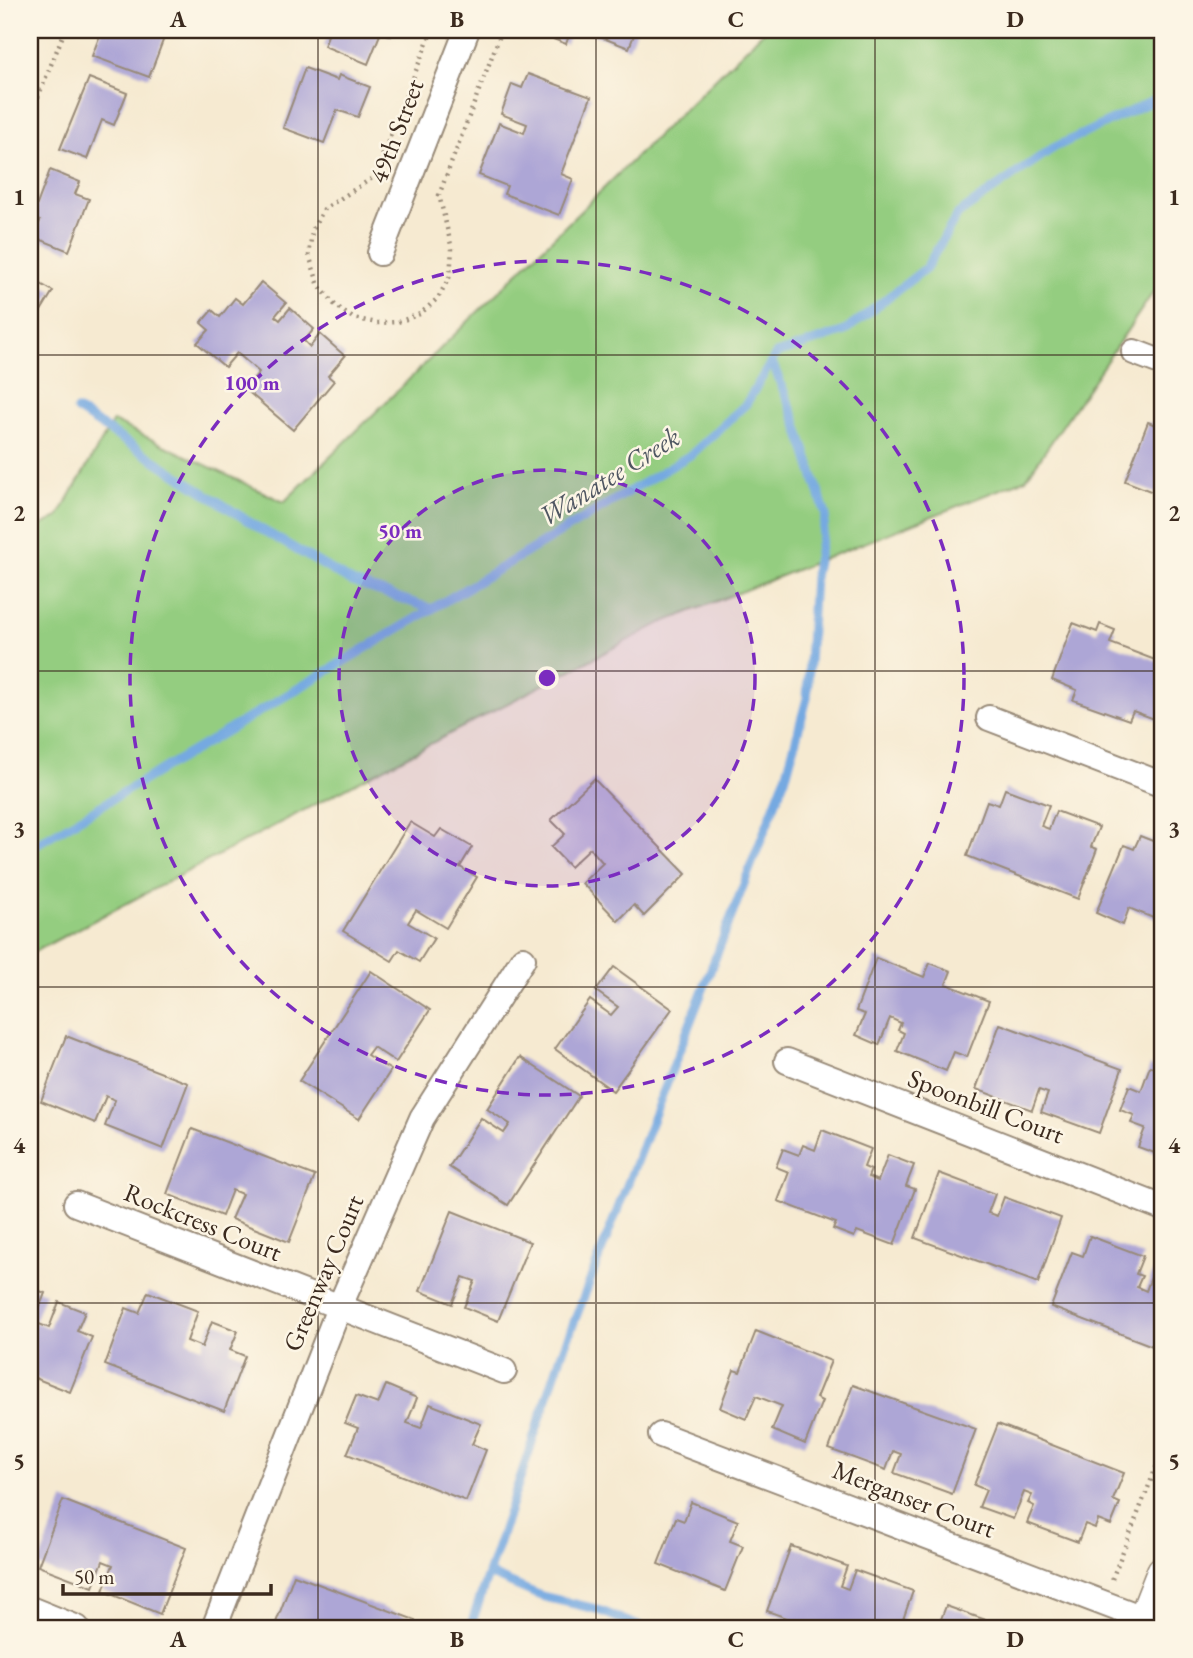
<svg xmlns="http://www.w3.org/2000/svg" width="1193" height="1658" font-family="'EB Garamond',serif">
<rect width="100%" height="100%" fill="#fcf5e5"/>
<filter id="ink" filterUnits="userSpaceOnUse"><feTurbulence type="fractalNoise" baseFrequency=".0143" numOctaves="2"/><feDisplacementMap in="SourceGraphic" scale="14" xChannelSelector="R" yChannelSelector="G"/><feConvolveMatrix kernelMatrix="1 2 1 2 8 2 1 2 1" color-interpolation-filters="sRGB"/></filter>
<filter id="wash" filterUnits="userSpaceOnUse"><feTurbulence type="fractalNoise" baseFrequency=".00686" numOctaves="4" result="noise"/><feDisplacementMap in="SourceGraphic" scale="28" xChannelSelector="R" yChannelSelector="G"/><feGaussianBlur stdDeviation="1.57" result="paint"/><feColorMatrix in="noise" values="0 0 0 0 0 0 0 0 0 0 0 0 0 0 0 0 0 1.4 0 .05"/><feComposite in="paint" operator="in"/></filter>
<g filter="url(#wash)">
<rect width="100%" height="100%" fill="#f6ead1"/>
<polygon fill="#94cd80" stroke="#687c4f" stroke-width="2" points="765,30 1163,30 1163,278 1026,479 659,624 30,954 30,531 58,517 113,421 284,502"/>
<g fill="none" stroke-linecap="round" stroke-linejoin="round">
<g stroke="#74a9e1" stroke-width="9">
<polyline points="77,410 259,528 352,582 432,609"/>
<polyline points="30,848 692,454 746,404 776,354 845,331 926,268 958,214 1053,148 1163,96"/>
<polyline points="489,1574 541,1596 596,1609 643,1628"/>
<polyline points="470,1628 562,1353 787,773 807,698 814,577 826,515 796,421 772,362"/>
</g>
</g>
<g id="blocks">
<g fill="#ada6d6">
<polygon points="102,30 167,30 149,77 92,56"/>
<polygon points="330,30 393,30 391,36 381,32 368,64 324,46"/>
<polygon points="530,30 571,30 566,44"/>
<polygon points="582,30 636,30 629,48"/>
<polygon points="305,68 337,80 339,75 370,87 358,117 337,110 324,143 283,128"/>
<polygon points="528,74 591,97 561,174 573,179 559,215 504,194 507,186 479,175 499,123 524,133 527,124 501,114 512,84 522,88"/>
<polygon points="89,78 127,93 114,125 102,120 87,159 60,149"/>
<polygon points="50,170 80,182 75,194 89,199 69,251 34,237 40,221 32,218"/>
<polygon points="30,259 40,265 32,279 53,291 30,329"/>
<polygon points="261,282 286,303 275,316 280,320 290,308 314,329 304,341 310,347 320,334 345,356 328,376 334,381 293,430 245,389 259,372 237,353 225,367 197,343 209,330 201,323 212,310 220,317 235,298 243,304"/>
<polygon points="1148,422 1163,428 1163,496 1125,481"/>
<polygon points="1073,623 1097,632 1100,624 1115,630 1110,643 1163,663 1163,703 1157,720 1133,711 1129,720 1073,700 1077,690 1052,680"/>
<polygon points="594,779 686,874 644,916 634,905 618,921 582,883 603,863 590,848 570,867 551,847 565,834 551,820"/>
<polygon points="1005,789 1049,805 1041,826 1049,829 1056,811 1099,827 1091,847 1097,849 1078,899 967,856 987,801 999,805"/>
<polygon points="410,822 435,837 441,829 472,847 460,867 477,877 446,928 416,910 408,923 434,938 419,962 399,950 392,961 343,931"/>
<polygon points="1140,836 1163,845 1163,922 1129,908 1123,925 1096,913 1124,845 1134,849"/>
<polygon points="876,958 924,977 930,963 951,971 946,984 989,1001 967,1057 954,1052 946,1071 897,1051 904,1033 898,1030 901,1023 890,1018 879,1045 856,1035 865,1014 856,1011"/>
<polygon points="614,967 672,1009 613,1091 555,1049 590,1000 611,1015 618,1007 596,991"/>
<polygon points="371,971 430,1010 396,1062 373,1047 367,1055 391,1070 359,1119 299,1081"/>
<polygon points="1000,1024 1122,1069 1099,1133 1041,1112 1048,1093 1039,1090 1032,1110 976,1089"/>
<polygon points="66,1036 188,1083 163,1149 105,1126 115,1100 106,1096 95,1123 41,1101"/>
<polygon points="520,1057 579,1096 508,1205 449,1167 481,1118 504,1133 510,1124 487,1109"/>
<polygon points="1150,1066 1163,1071 1163,1156 1138,1147 1145,1128 1131,1123 1134,1115 1120,1110 1129,1086 1141,1091"/>
<polygon points="192,1129 315,1176 289,1242 231,1219 242,1194 232,1190 222,1216 167,1194"/>
<polygon points="822,1130 871,1149 864,1167 871,1170 868,1177 878,1181 888,1155 914,1165 906,1186 915,1189 894,1245 857,1231 854,1237 833,1229 836,1223 778,1201 789,1172 776,1167 783,1149 799,1155 803,1145 815,1150"/>
<polygon points="939,1173 995,1194 988,1213 997,1216 1004,1197 1061,1218 1038,1283 915,1238"/>
<polygon points="452,1211 530,1242 498,1321 464,1307 475,1281 463,1277 452,1304 420,1291"/>
<polygon points="1090,1236 1143,1256 1136,1274 1142,1276 1137,1287 1146,1291 1156,1264 1163,1267 1163,1350 1051,1307 1072,1252 1083,1256"/>
<polygon points="30,1287 45,1293 34,1322 49,1328 59,1302 85,1312 77,1331 92,1337 70,1392 30,1376"/>
<polygon points="148,1292 198,1311 187,1341 202,1347 212,1321 238,1331 230,1350 245,1356 224,1411 105,1365 126,1308 139,1313"/>
<polygon points="756,1331 831,1361 816,1398 822,1401 805,1444 772,1430 782,1406 756,1396 746,1419 720,1408 734,1370 740,1372"/>
<polygon points="386,1385 417,1398 407,1423 421,1428 430,1404 481,1424 472,1444 486,1450 466,1501 347,1454 358,1428 345,1423 356,1396 378,1404"/>
<polygon points="853,1385 976,1429 952,1494 894,1473 901,1454 893,1451 886,1470 829,1449"/>
<polygon points="998,1424 1124,1473 1113,1500 1120,1503 1111,1525 1098,1520 1095,1528 1085,1524 1078,1542 1027,1523 1034,1506 1028,1503 1032,1495 1024,1492 1013,1519 979,1507 986,1490 974,1485"/>
<polygon points="63,1500 186,1548 160,1614 103,1591 113,1565 103,1561 93,1587 38,1566"/>
<polygon points="691,1502 738,1521 730,1541 743,1546 725,1591 658,1564 676,1518 684,1521"/>
<polygon points="791,1546 847,1566 840,1586 848,1589 855,1570 913,1591 900,1628 815,1628 767,1611"/>
<polygon points="294,1575 415,1620 412,1628 274,1628"/>
<polygon points="946,1606 997,1624 996,1628 925,1628 927,1623 938,1627"/>
</g>
</g>
</g>
<g filter="url(#ink)">
<use href="#blocks" fill-opacity="0" stroke="#988a78" stroke-width="2"/>
<g fill="none" stroke-linecap="round" stroke-linejoin="round">
<defs>
<g id="minor">
<polyline points="380,253 467,30"/>
<polyline points="1134,352 1163,363"/>
<polyline points="989,718 1163,785"/>
<polyline points="787,1061 1163,1208"/>
<polyline points="76,1204 504,1371"/>
<polyline points="661,1435 1145,1619"/>
<polyline points="30,1609 77,1628"/>
<polyline points="214,1628 339,1308 422,1118 523,959"/>
</g>
<polyline id="tertiary" points="1141,1628 1163,1572"/>
</defs>
<use href="#minor" stroke="#988a78" stroke-width="28"/>
<use href="#tertiary" stroke="#988a78" stroke-width="35"/>
<g stroke="#988a78" stroke-width="4.5" stroke-dasharray="2 5" stroke-linecap="butt">
<polyline points="432,30 374,177 324,209 312,231 309,255 319,286 335,305 353,318 377,323 398,322 420,314 438,298 450,276 452,249 439,195 502,30"/>
<polyline points="30,117 65,30"/>
<polyline points="1112,1579 1163,1450"/>
</g>
<use href="#minor" stroke="#fff" stroke-width="24"/>
<use href="#tertiary" stroke="#fff" stroke-width="32"/>
</g>
</g>
<path fill="none" stroke="#3b2a1e" stroke-width="2" stroke-opacity="0.55" d="M318,30V1628M596,30V1628M875,30V1628M30,355H1163M30,671H1163M30,987H1163M30,1303H1163"/>
<circle cx="547" cy="678" r="208" fill="#7b2cbf" fill-opacity=".12"/>
<g fill="none" stroke="#7b2cbf" stroke-width="3.5" stroke-dasharray="12 9">
<circle cx="547" cy="678" r="208"/>
<circle cx="547" cy="678" r="417"/>
</g>
<g text-anchor="middle" dominant-baseline="central" stroke-width="5" stroke-linejoin="round" paint-order="stroke">
<g font-size="26" fill="#3b2a1e" stroke="#fcf5e5">
<text transform="translate(396 131) rotate(-69)">49th Street</text>
<text transform="translate(986 1106) rotate(21)">Spoonbill Court</text>
<text transform="translate(203 1222) rotate(22)">Rockcress Court</text>
<text transform="translate(323 1273) rotate(-67)">Greenway Court</text>
<text transform="translate(914 1499) rotate(21)">Merganser Court</text>
</g>
<g font-size="28" font-style="italic" fill="#4f5662" stroke="#fcf5e5">
<text transform="translate(609 476) rotate(-32)">Wanatee Creek</text>
</g>
</g>
<circle cx="547" cy="678" r="10" fill="#7b2cbf" stroke="#fcf5e5" stroke-width="3.5"/>
<g font-size="21" text-anchor="middle" font-weight="bold" fill="#7b2cbf" stroke="#fcf5e5" stroke-width="5" stroke-linejoin="round" paint-order="stroke">
<text x="252" y="390">100 m</text>
<text x="400" y="538">50 m</text>
</g>
<rect width="1193" height="1658" fill="none" stroke="#fcf5e5" stroke-width="77"/>
<path d="M63 1584v10h208v-10" fill="none" stroke="#3b2a1e" stroke-width="3.5"/>
<text x="74" y="1584" font-size="21" fill="#3b2a1e" stroke="#fcf5e5" stroke-width="5" paint-order="stroke">50 m</text>
<rect x="38" y="38" width="1116" height="1582" fill="none" stroke="#3b2a1e" stroke-width="2.5"/>
<g font-size="23" text-anchor="middle" font-weight="bold" fill="#3b2a1e">
<text x="178" y="27">A</text>
<text x="457" y="27">B</text>
<text x="736" y="27">C</text>
<text x="1015" y="27">D</text>
<text x="19" y="205">1</text>
<text x="1174" y="205">1</text>
<text x="19" y="521">2</text>
<text x="1174" y="521">2</text>
<text x="19" y="837">3</text>
<text x="1174" y="837">3</text>
<text x="19" y="1153">4</text>
<text x="1174" y="1153">4</text>
<text x="19" y="1469">5</text>
<text x="1174" y="1469">5</text>
<text x="178" y="1647">A</text>
<text x="457" y="1647">B</text>
<text x="736" y="1647">C</text>
<text x="1015" y="1647">D</text>
</g>
</svg>
